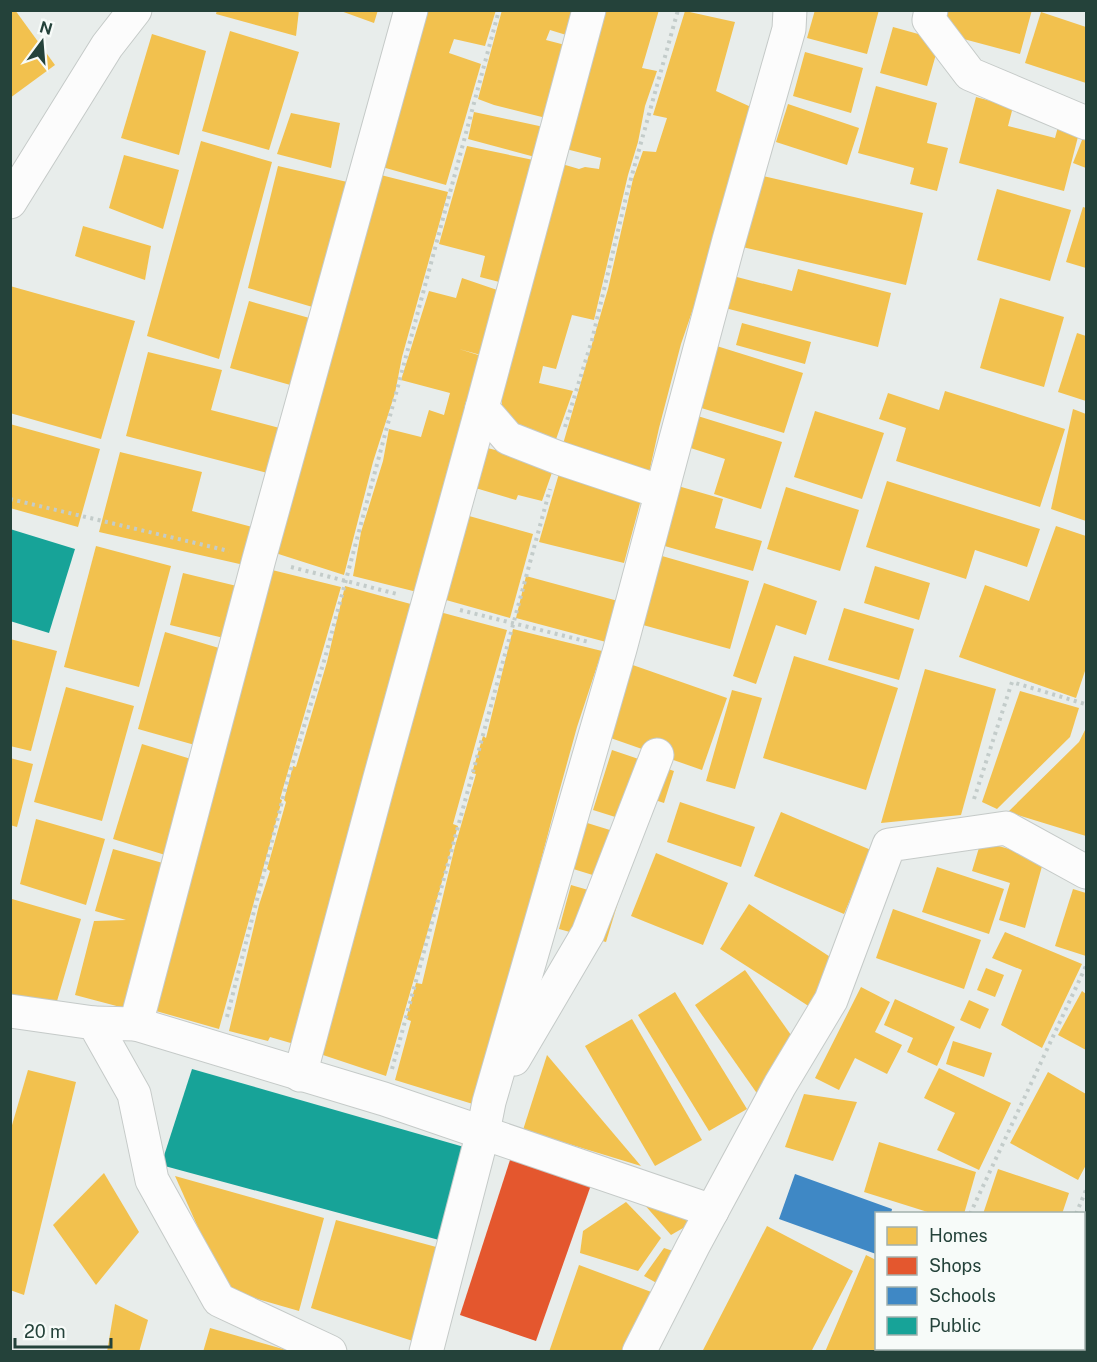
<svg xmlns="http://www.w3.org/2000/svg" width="1097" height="1362" font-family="'Public Sans',sans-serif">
<rect width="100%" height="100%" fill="#e8edeb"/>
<g fill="#f2c14e">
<polygon points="10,10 15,10 55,65 10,98"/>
<polygon points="217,10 299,10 296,36 216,14"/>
<polygon points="338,10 378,10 374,23"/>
<polygon points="416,10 496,10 485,46 454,39 449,53 481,64 446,185 375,165"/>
<polygon points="502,10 586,10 576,38 550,30 546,40 569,46 550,119 494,105 478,99"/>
<polygon points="597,10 659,10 642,68 657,71 645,106 638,142 628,175 594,320 572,315 556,369 543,366 539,383 573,391 554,445 511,423 502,405 500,374 562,164 579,169 585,167 599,169 601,158 566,149"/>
<polygon points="815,10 879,10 867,54 807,38"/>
<polygon points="947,10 1032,10 1020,54 941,33"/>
<polygon points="685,11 735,22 716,91 751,107 728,207 681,344 659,428 649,473 563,444 608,289 633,179 643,151 656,152 667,118 653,115"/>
<polygon points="1041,12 1086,27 1086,83 1025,63"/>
<polygon points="893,27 940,40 927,86 880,73"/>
<polygon points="230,31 299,52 269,150 202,131"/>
<polygon points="152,34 206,51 179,155 121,138"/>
<polygon points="805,52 863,68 851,113 793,96"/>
<polygon points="876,86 937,103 927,143 948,148 937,191 910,184 914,168 858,153"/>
<polygon points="976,97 1013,107 1008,126 1055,138 1059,123 1080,129 1064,191 959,163"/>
<polygon points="788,104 859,128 847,165 776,142"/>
<polygon points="474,112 553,129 546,160 468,139"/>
<polygon points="291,113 340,123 331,168 277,154"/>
<polygon points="1084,135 1086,136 1086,168 1073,163"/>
<polygon points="201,141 272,162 219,359 147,336"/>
<polygon points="467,146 543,162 507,284 480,277 485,256 439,244"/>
<polygon points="124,155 179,170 163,229 109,208"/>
<polygon points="278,166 356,184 326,311 248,288"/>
<polygon points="373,173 448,192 402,357 395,393 373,462 344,575 266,550"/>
<polygon points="755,174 923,213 906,285 738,246"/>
<polygon points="997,189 1071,210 1050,281 977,260"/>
<polygon points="1083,207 1086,208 1086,268 1066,262"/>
<polygon points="83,226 151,246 145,280 75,256"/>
<polygon points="798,269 891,293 878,347 725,308 733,276 792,291"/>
<polygon points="462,278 506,293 488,357 459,349 488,358 417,592 353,576 361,532 383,461 389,429 421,437 429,410 444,415 450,393 401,380 429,291 456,298"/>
<polygon points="10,286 135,321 101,439 10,413"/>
<polygon points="1000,298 1064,317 1044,387 980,368"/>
<polygon points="249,301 313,319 294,386 230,368"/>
<polygon points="742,323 811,342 805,364 736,345"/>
<polygon points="1077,333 1086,336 1086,401 1058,392"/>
<polygon points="707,343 803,373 784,433 688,404"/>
<polygon points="148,352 222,370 211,410 291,431 279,476 126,436"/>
<polygon points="945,391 1065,429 1040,507 896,461 906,428 879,419 888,393 939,410"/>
<polygon points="1073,409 1086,414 1086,521 1051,509"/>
<polygon points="815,411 884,433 862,499 794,477"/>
<polygon points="688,413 782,442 761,509 714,494 725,459 678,444"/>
<polygon points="10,424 100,449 78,527 10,508"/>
<polygon points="483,447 555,464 542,501 518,495 516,500 472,487"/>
<polygon points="120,452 202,472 192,511 267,531 257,568 99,532"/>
<polygon points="560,470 642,496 624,563 539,542"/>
<polygon points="887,481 1040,529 1027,567 975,550 966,579 866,547"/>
<polygon points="678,486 723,499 715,528 762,541 753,571 661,545"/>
<polygon points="786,487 859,510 840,571 767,549"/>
<polygon points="462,514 533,534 510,618 439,598"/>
<polygon points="1056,526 1086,536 1086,668 1076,698 959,657 985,585 1029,601"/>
<polygon points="96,546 171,566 139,687 64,667"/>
<polygon points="662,556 749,581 730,649 643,625"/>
<polygon points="875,566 930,583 919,620 864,603"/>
<polygon points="260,567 341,587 280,799 282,800 219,1029 149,1009"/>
<polygon points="183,573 245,588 232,640 170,625"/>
<polygon points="526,576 618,601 606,642 516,618"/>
<polygon points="764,583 817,601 806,635 776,625 756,684 733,676"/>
<polygon points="345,586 418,606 301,1046 270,1037 268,1041 229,1031 259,905 270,871 267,869 286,802 284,800 293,766 296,767 327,662"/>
<polygon points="844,608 914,629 899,680 828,660"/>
<polygon points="436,611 507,630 453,824 458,826 386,1076 314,1052"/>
<polygon points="513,629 602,651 577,727 558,796 476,1105 395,1080 411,1021 406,1019 416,983 422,984 455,846 476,774 472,773 483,736 486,738"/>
<polygon points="165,632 236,653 209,749 138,729"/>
<polygon points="10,639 57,651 31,751 10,746"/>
<polygon points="794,656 898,688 866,790 763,758"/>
<polygon points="627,663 727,698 702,770 602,735"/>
<polygon points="925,669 996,689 961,815 881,823"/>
<polygon points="66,687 134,706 102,821 34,802"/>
<polygon points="732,690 762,698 735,789 706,781"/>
<polygon points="1020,691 1079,708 1070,737 997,809 982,802"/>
<polygon points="1086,728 1086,836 1008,812 1079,742"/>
<polygon points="142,744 204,763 175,858 113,839"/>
<polygon points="612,750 674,771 664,803 652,799 644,826 593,810"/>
<polygon points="10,758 33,764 17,827 10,825"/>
<polygon points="680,802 755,827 741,867 667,842"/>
<polygon points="781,812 871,850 844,914 754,876"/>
<polygon points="36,819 105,839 86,905 20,884"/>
<polygon points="584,822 639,839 625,885 570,868"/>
<polygon points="981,841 1044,859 1025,928 999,920 1010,883 972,871"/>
<polygon points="113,849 177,867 143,1013 75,995 94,921 126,920 95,911"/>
<polygon points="656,853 728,883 703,945 631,916"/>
<polygon points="937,867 1004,889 989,934 922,912"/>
<polygon points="571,885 619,899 606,942 559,929"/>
<polygon points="1073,889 1086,893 1086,956 1055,946"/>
<polygon points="12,899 81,919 55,1008 10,995"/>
<polygon points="749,904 838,962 810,1007 720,949"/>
<polygon points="893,909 981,940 964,989 876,958"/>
<polygon points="1005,932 1082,964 1042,1048 1001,1025 1022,970 992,958"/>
<polygon points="986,968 1004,975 995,997 977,990"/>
<polygon points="745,970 796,1042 763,1102 695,1005"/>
<polygon points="861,987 890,1002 875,1032 902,1045 887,1074 855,1058 839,1090 815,1078"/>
<polygon points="1082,991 1086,994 1086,1050 1058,1035"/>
<polygon points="675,992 747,1109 709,1131 638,1015"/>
<polygon points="895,999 955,1027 937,1066 907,1052 913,1038 884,1025"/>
<polygon points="969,1000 989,1009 980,1029 960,1020"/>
<polygon points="632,1019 702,1140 655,1166 585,1046"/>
<polygon points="953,1041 992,1053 984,1077 946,1064"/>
<polygon points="547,1055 641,1166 523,1130"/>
<polygon points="939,1068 1011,1103 979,1170 937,1150 955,1113 924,1098"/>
<polygon points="28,1070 76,1082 24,1295 10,1290 10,1132"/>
<polygon points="1048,1072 1086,1094 1086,1165 1078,1180 1010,1143"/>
<polygon points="804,1094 857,1102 833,1161 785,1147"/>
<polygon points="879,1142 976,1172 964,1214 934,1214 864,1192"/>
<polygon points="998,1169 1069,1193 1062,1214 983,1214"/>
<polygon points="104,1173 139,1232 96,1285 53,1225"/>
<polygon points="175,1176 324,1218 299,1311 226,1290"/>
<polygon points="626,1202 661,1238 638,1271 580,1253 583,1231"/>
<polygon points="643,1203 697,1220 671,1235"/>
<polygon points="1083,1212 1086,1213 1086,1332 1084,1331"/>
<polygon points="336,1220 440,1248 419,1343 311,1308"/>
<polygon points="767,1226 853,1271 811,1352 702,1352"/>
<polygon points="664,1248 682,1254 662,1286 644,1276"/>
<polygon points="866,1255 876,1260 876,1348 917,1348 916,1352 825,1352"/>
<polygon points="579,1265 654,1293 633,1352 549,1352"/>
<polygon points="115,1304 148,1320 139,1352 107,1352"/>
<polygon points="210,1328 290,1351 290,1352 203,1352"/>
<polygon points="1003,1348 1045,1348 1052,1351 1002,1352"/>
</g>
<polygon fill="#e4572e" points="511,1157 591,1185 536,1341 460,1315"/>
<polygon fill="#3f88c5" points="795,1174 892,1209 891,1214 876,1214 876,1254 779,1219"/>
<g fill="#17a398">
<polygon points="10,529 75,549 49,633 10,621"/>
<polygon points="192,1069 478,1151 439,1240 161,1165"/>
</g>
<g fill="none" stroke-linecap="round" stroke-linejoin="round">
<defs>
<g id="minor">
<polyline points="589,10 482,408 508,438 559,458 661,492"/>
<polyline points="931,10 929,20 970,74 1086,123"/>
<polyline points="10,202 107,46 135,10"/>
<polyline points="10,1011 94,1023 134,1094 152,1180 219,1300 330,1352"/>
<polyline points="94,1023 136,1024 384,1099 712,1211"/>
<polyline points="136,1024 259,559 411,10"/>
<polyline points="514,1059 588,933 657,755"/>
<polyline points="300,1075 379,781 482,408"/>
<polyline points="426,1352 483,1132 489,1102 620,649 729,240 789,29 790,10"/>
<polyline points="639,1352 693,1246 780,1085 831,1000 889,845 1006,828 1086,872"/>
</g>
</defs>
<use href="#minor" stroke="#c5cac8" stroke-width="35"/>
<g stroke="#c3ccca" stroke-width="4" stroke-dasharray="3 4.5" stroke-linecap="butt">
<polyline points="565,427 592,340 627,193 678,10"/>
<polyline points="10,499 229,551"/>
<polyline points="291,567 397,594"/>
<polyline points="460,610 589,642"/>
<polyline points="974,799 1012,682 1085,704 1086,701"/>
<polyline points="227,1017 287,782 325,658 499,10"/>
<polyline points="392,1069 550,489"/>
<polyline points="970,1214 1086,966"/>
<polyline points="1076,1214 1086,1190"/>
<polyline points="910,1352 911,1348"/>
<polyline points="1014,1352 1015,1348"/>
</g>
<use href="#minor" stroke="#fcfcfc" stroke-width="33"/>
</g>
<rect width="1097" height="1362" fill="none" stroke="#24423a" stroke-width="24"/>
<rect x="875" y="1212" width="210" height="138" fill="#f7fbf9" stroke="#a3b1ad" stroke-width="1.5"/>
<rect x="887" y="1227" width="30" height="18" fill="#f2c14e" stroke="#a3b1ad" stroke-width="1.5"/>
<text x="929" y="1242" font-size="18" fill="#24423a">Homes</text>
<rect x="887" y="1257" width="30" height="18" fill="#e4572e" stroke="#a3b1ad" stroke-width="1.5"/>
<text x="929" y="1272" font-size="18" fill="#24423a">Shops</text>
<rect x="887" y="1287" width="30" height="18" fill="#3f88c5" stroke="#a3b1ad" stroke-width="1.5"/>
<text x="929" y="1302" font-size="18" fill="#24423a">Schools</text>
<rect x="887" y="1317" width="30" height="18" fill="#17a398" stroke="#a3b1ad" stroke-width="1.5"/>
<text x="929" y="1332" font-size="18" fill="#24423a">Public</text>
<g transform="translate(42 42) rotate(16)" stroke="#f7fbf9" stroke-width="4.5" paint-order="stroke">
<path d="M0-4.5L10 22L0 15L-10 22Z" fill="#24423a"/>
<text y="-9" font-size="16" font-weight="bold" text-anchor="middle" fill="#24423a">N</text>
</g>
<path d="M15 1338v9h96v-9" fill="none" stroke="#24423a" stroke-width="3"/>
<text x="24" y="1338" font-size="18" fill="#24423a" stroke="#f7fbf9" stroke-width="4.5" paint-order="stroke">20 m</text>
</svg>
